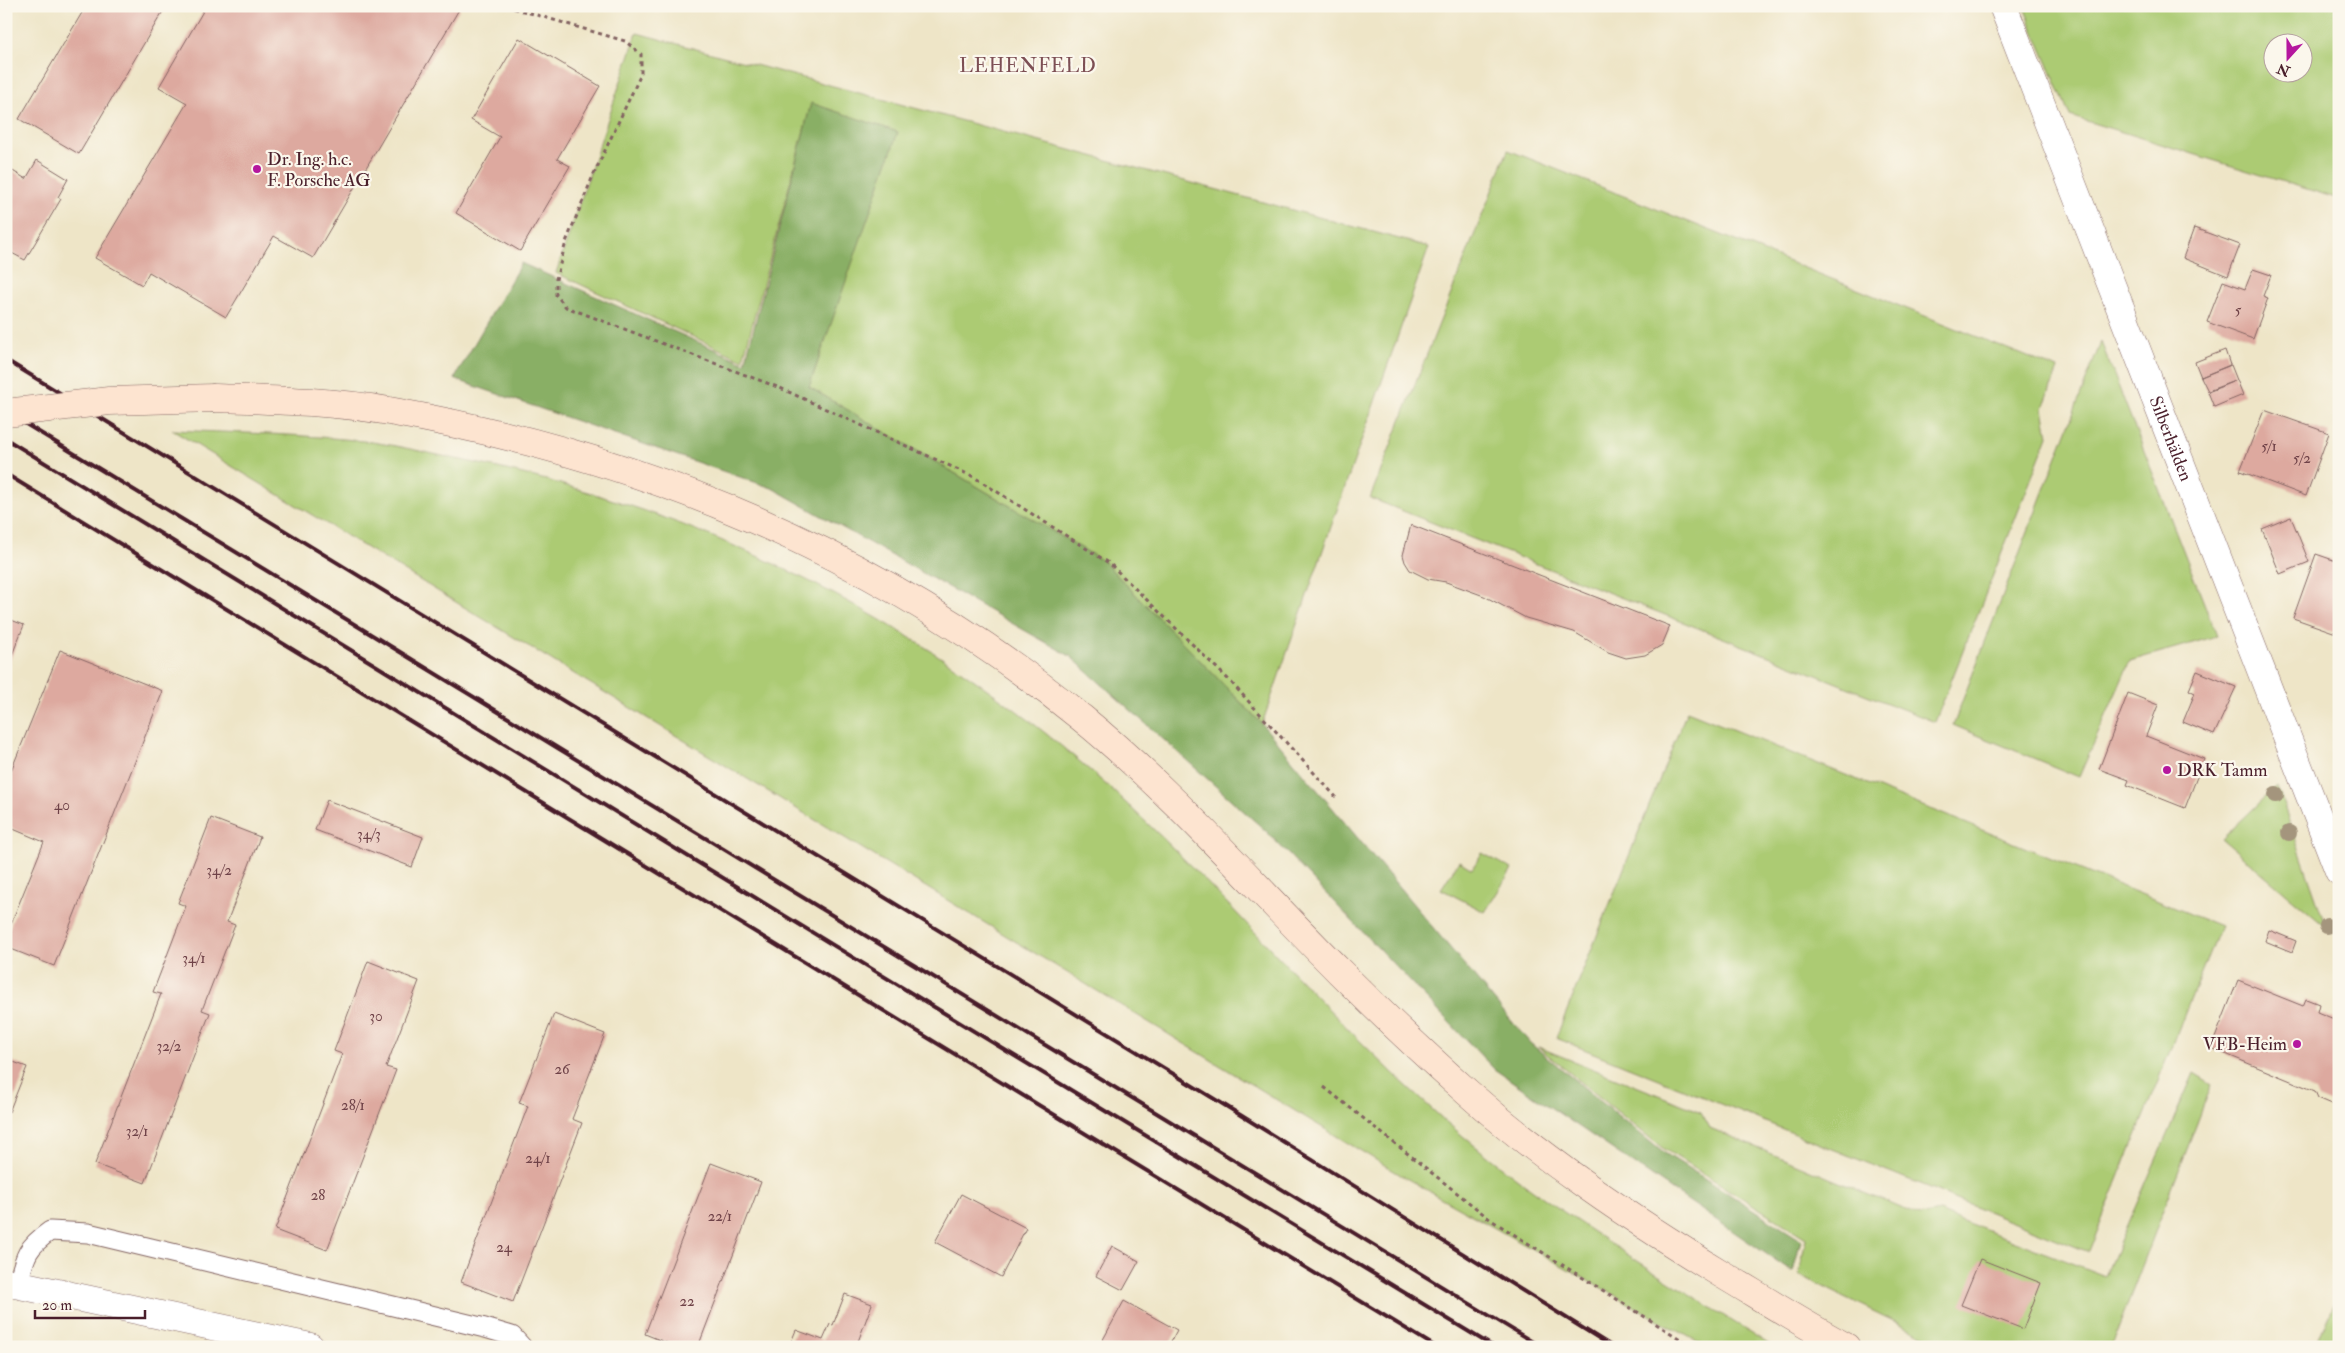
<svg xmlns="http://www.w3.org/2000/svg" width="2345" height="1353" font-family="'IM FELL Double Pica',serif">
<rect width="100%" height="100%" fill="#fbf7ec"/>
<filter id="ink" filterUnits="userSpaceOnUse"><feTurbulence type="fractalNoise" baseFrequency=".02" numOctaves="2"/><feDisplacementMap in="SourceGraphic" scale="10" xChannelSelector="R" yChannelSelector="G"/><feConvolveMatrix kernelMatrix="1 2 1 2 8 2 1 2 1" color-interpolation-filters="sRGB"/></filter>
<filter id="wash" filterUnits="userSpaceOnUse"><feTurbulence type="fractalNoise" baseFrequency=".0096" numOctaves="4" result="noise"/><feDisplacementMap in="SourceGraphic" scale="20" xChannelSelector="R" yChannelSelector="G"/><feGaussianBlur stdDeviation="1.12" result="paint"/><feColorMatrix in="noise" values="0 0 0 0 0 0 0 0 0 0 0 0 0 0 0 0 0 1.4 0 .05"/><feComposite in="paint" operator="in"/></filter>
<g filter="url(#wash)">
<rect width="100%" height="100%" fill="#eee5c7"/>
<g fill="#accb73" stroke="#7b754f" fill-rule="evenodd">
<path d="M2017,6H2339V199L2070,116L2025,10ZM2272,42H2302V72H2272Z"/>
<polygon points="637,33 1429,247 1262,724 1103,561 809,387 897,132 811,104 743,360 556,273"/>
<polygon points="1508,150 2058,369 2043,408 2048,436 1935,722 1370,498"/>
<polygon points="2101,342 2217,636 2130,661 2079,777 1953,725"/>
<path d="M172,430C238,433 305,434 372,442C400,446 428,453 456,459C705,508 941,629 1126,803C1236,905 1331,1021 1444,1120C1544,1207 1661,1275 1773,1347H1707L1404,1177Z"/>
<polygon points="1687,711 2220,926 2089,1252 1556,1038"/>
<polygon points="2277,786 2326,927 2222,839"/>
<polygon points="1482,853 1512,869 1485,912 1441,889 1459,861 1472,869"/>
<polygon points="1538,1047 1701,1112 1710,1128 1920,1216 1939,1212 2105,1276 2194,1073 2212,1084 2111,1347 1947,1347 1799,1275 1806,1238 1661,1147"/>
<polygon points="2339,1289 2339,1347 2315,1347"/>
</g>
<polygon fill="#89af65" stroke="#6a6748" points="811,103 898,132 809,387 1103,561 1262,724 1530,1043 1660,1150 1801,1240 1793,1272 1494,1069 1267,832 1070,656 772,488 454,379 521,263 745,363"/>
<g id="blocks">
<g fill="#dda99f">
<polygon points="86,6 166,6 79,154 19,119"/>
<polygon points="206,6 461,6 313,258 274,236 226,317 149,272 142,285 95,258 187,103 159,87"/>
<polygon points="519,38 600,86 557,159 570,166 520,251 456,213 500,137 471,120"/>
<polygon points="37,160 68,179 58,197 61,199 25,260 6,250 6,167 26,179"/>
<polygon points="2194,228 2240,245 2228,276 2183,258"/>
<polygon points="2253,269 2271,275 2263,296 2268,298 2253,339 2207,322 2223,281 2245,289"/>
<polygon points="2225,350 2230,365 2201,377 2195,362"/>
<polygon points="2231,365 2237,380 2208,391 2201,377"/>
<polygon points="2237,380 2243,395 2214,407 2208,392"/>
<polygon points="2264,410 2329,433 2306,496 2240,471"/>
<polygon points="2339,487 2339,507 2332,504"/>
<polygon points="2291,517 2309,562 2280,574 2262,529"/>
<polygon points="1411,525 1670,626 1662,645 1645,655 1626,658 1608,652 1574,632 1526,618 1484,596 1446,582 1428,579 1410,570 1405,562 1403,555"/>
<polygon points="2316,554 2339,562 2339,634 2293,618"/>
<polygon points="6,618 24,625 6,670"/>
<polygon points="60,650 163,691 54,966 6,947 6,936 44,842 6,826 6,783"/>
<polygon points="2197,671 2236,687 2214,735 2183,722 2195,693 2189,690"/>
<polygon points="2128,693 2158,705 2146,736 2204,759 2185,808 2127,785 2129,780 2099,769"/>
<polygon points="327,800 423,837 412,867 315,830"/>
<polygon points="211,818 260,837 227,922 235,925 202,1010 210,1013 145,1183 95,1164 161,994 153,992 186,906 178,903"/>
<polygon points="2269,930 2296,941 2292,952 2265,941"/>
<polygon points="368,961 419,981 386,1067 396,1070 327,1250 275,1230 342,1054 334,1051"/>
<polygon points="2238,980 2303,1006 2306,999 2319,1004 2317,1012 2339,1021 2339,1107 2318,1098 2315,1091 2211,1048"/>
<polygon points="554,1014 605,1034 572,1119 582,1123 513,1302 461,1282 528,1106 519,1103"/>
<polygon points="8,1060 27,1067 9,1112 6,1111 6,1066"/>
<polygon points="711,1163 761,1182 698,1347 677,1347 645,1334"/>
<polygon points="961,1194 1026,1228 1001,1277 935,1242"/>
<polygon points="1112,1246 1139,1261 1123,1290 1096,1276"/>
<polygon points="1980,1259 2041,1283 2023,1329 1961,1305"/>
<polygon points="845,1294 872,1304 856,1347 789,1347 796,1330 823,1340 830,1324 833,1325"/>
<polygon points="1124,1301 1177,1330 1168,1347 1099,1347"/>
</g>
</g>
</g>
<g filter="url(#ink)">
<use href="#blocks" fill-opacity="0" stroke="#836462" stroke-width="1"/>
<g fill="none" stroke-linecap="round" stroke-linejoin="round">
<defs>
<path id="lane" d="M18,1284C25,1256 26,1248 50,1231L88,1233L485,1328L512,1336L522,1347"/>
<g id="street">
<path id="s1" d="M2003,6L2339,871"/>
<polyline points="6,1282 310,1347"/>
</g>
<path id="secondary" d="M214,398C272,400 332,401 389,411C644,456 882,555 1083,719C1177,796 1255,887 1340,972C1381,1013 1424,1054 1467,1092C1545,1161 1632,1219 1720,1273C1762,1298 1803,1324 1846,1347"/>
</defs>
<use href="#lane" stroke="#836462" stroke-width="21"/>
<use href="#street" stroke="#836462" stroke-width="29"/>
<use href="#secondary" stroke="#836462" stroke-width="29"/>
<g stroke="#836462" stroke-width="3" stroke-dasharray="4 4" stroke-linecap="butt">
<polyline points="506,6 625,41 641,54 641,74 593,176 566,242 556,279 556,295 566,307 780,388 974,477 1109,563 1229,680 1336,797"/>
<polyline points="1324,1087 1491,1220 1693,1347"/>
</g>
<use href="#lane" stroke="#fff" stroke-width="19"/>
<use href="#street" stroke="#fff" stroke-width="28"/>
<use href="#secondary" stroke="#fde4d0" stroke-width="28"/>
<g stroke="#4a1f2b" stroke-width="4">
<polyline points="6,360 1221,1103 1613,1347"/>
<polyline points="6,412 1541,1347"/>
<polyline points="6,439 921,999 1494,1347"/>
<polyline points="6,474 907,1025 1436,1347"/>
</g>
<defs>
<polyline id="secondary-bridge" points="6,413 109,401 214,398"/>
</defs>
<use href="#secondary-bridge" stroke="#836462" stroke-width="29" stroke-linecap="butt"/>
<use href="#secondary-bridge" stroke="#fde4d0" stroke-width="28"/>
</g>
<g fill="#a4957d">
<circle cx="2276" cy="795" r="8"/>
<circle cx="2289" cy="833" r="8"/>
<circle cx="2327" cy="926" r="8"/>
</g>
</g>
<g fill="#b5179e" stroke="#fbf7ec" stroke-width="2">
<circle cx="257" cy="169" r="5"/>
<circle cx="2167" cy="770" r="5"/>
<circle cx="2297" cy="1044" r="5"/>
</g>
<g text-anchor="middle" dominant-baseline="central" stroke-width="4.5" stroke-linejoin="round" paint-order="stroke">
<g font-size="15" fill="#6f4248">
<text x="2238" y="310">5</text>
<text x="2269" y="446">5/1</text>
<text x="2302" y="458">5/2</text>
<text x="62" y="805">40</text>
<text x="369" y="834">34/3</text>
<text x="219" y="870">34/2</text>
<text x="194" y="958">34/1</text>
<text x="376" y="1016">30</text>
<text x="169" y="1046">32/2</text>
<text x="562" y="1069">26</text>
<text x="353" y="1105">28/1</text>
<text x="137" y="1131">32/1</text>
<text x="538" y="1158">24/1</text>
<text x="318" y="1195">28</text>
<text x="720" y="1216">22/1</text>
<text x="504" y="1247">24</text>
<text x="687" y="1301">22</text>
</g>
<g font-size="18" fill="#4a1f2b" stroke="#fbf7ec" text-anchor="start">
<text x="267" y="159">Dr. Ing. h.c.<tspan x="267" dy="21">F. Porsche AG</tspan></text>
<text x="2177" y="770">DRK Tamm</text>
<text x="2287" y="1044" text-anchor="end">VFB-Heim</text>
</g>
<g font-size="18" fill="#4a1f2b" stroke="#fbf7ec">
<text stroke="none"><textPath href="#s1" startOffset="464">Silberhälden</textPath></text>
</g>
<g font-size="19" letter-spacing="1" fill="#7d4f54" stroke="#fbf7ec">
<text x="1028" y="66">LEHENFELD</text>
</g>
</g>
<rect width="2345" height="1353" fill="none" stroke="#fbf7ec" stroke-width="25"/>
<g transform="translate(2288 58) rotate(201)"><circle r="24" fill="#fbf7ec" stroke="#b4a19f"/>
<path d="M0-4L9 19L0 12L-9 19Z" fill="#b5179e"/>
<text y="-8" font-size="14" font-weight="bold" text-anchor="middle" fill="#4a1f2b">N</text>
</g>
<path d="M35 1310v8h110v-8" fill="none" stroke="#4a1f2b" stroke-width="2.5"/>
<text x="42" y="1310" font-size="15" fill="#4a1f2b" stroke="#fbf7ec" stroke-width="4" paint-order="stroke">20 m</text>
</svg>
